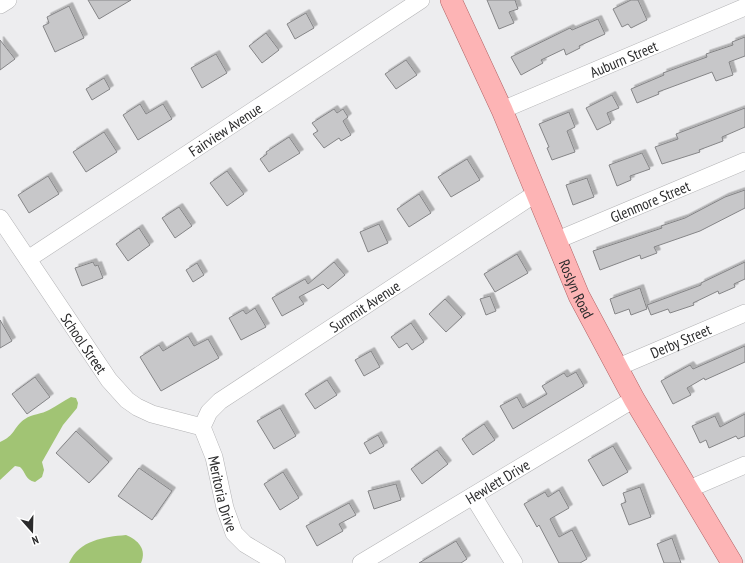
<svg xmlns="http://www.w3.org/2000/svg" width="745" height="563" font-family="'PT Sans Narrow',sans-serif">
<defs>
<filter id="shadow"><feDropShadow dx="3.5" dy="-3.5" stdDeviation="0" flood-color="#0004"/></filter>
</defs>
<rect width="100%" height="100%" fill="#ededef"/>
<g fill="#a1c474">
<path d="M71,397L76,398L78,403L77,408L63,425L42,462L44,470L42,477L35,482C25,480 26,472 20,467L15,466L0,480V442C15,436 14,426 25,419C32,414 42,414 49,410C57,406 63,401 71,397Z"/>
<path d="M126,535C138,540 147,549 141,563H69C79,540 104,537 126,535Z"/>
</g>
<g fill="#c7c7c9" stroke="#858587" filter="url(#shadow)">
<polygon points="88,0 131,0 99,19"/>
<polygon points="487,0 515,0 518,9 509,12 514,23 499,29"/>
<polygon points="631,0 638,0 647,20 631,28 628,24 622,27 613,9"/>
<polygon points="69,6 84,38 55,52 43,26 49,23 47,17"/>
<polygon points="306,13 314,28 295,39 287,24"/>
<polygon points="598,19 605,34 579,46 580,48 566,55 564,49 541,60 543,63 521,75 511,57 570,28 572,30"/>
<polygon points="266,33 279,50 262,63 249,46"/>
<polygon points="745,37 745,56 729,62 733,75 716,81 712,72 658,92 659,94 637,103 631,89 664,75 663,73 707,57 706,54 733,45 732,42"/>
<polygon points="0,40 15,59 0,70"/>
<polygon points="216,54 227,73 202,88 191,68"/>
<polygon points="406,60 417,75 396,89 385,74"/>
<polygon points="104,78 110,89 92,100 86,89"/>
<polygon points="612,95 619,108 607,113 611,123 597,130 586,108"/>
<polygon points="140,104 146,114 163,104 172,119 138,140 123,115"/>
<polygon points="745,108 745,127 722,137 723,141 699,150 700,152 662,164 655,147 678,139 676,134"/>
<polygon points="334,109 337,113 343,109 348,117 343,121 351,135 341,141 339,138 324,148 313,134 318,131 312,123"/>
<polygon points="569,112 575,127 567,131 575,152 552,160 547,148 549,147 539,124"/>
<polygon points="104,132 117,152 86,172 73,152"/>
<polygon points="289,137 300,153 269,172 260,159 267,154 266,152"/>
<polygon points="642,153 650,169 630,176 631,180 617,186 609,165"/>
<polygon points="467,159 480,180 451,197 438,177"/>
<polygon points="227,171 244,194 227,206 210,183"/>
<polygon points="48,176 59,194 29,213 18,195"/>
<polygon points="587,178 594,197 573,205 566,185"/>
<polygon points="745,190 745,208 700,231 654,247 657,253 641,259 640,255 600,270 593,251 662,228 661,226 685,218 725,197"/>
<polygon points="419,194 431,213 409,227 397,209"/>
<polygon points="179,207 192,226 175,238 162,218"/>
<polygon points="379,224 388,243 368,252 360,232"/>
<polygon points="139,228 150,245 128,261 116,244"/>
<polygon points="517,254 528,273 495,292 484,274"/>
<polygon points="93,262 95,266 98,265 103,278 82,286 75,268"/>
<polygon points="334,262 345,275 328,289 323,284 299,297 304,304 282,316 272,298 305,279 308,284"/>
<polygon points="745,262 745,279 734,284 735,287 719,294 718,291 693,303 694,305 670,313 668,309 651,315 647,305 701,285 701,283"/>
<polygon points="197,263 204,275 193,282 186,270"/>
<polygon points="640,288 647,309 631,315 629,309 615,314 610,299"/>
<polygon points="490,296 496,311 486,315 480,299"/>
<polygon points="445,299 462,317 446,332 429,314"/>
<polygon points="255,308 266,327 241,340 229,318 243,310 246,314"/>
<polygon points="0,320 12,341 0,348"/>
<polygon points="411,323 424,342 412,350 407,343 399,348 391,337"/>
<polygon points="188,336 194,346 208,339 219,358 161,391 140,357 159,345 163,351"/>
<polygon points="745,346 745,362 705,380 704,378 687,388 691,395 673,404 661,381 690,365 693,369"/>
<polygon points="371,351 380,367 364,376 355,360"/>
<polygon points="576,372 584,386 513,429 500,406 517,397 523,408 547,394 542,386 564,373 567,377"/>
<polygon points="35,377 50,397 27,414 12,394"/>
<polygon points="327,380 337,395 315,409 305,394"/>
<polygon points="280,408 296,436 274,449 257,421"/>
<polygon points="745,414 745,436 738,439 736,436 709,448 706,440 700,443 692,426 715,416 720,427"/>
<polygon points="484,424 495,440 473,455 462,439"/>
<polygon points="76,431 109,462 89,483 56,453"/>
<polygon points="378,435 384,446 370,454 364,443"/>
<polygon points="613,446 628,472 603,486 588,460"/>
<polygon points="437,450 448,464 422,484 411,469"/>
<polygon points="139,468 172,491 152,520 118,496"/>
<polygon points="283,472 299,498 280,510 264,484"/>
<polygon points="396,484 401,500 374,509 368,491"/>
<polygon points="640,487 651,517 629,525 621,504 626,502 623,493"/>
<polygon points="559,490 569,508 550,519 559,537 572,530 587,559 580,563 559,563 539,525 537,527 524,504 545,492 548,497"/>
<polygon points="349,503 356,515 339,524 343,531 317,546 306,526"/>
<polygon points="672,538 681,563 664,563 657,544"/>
<polygon points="456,541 467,559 461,563 419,563"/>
</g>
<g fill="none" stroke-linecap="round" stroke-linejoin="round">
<defs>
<g id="minor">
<polyline points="0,5 8,0"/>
<path id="s1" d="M502,110L745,7"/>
<path id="s2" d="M0,218L109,380L127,400L137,407L152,414L202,427"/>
<path id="s3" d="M555,241L745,161"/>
<path id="s4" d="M28,259L421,0"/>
<path id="s5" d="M616,368L745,313"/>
<path id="s6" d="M202,427L209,412L220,401L535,194"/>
<path id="s7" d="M202,427L214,457L225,508L234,533L245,544L277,563"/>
<polyline points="689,489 745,465"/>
<polyline points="473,496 514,563"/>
<path id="s8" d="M361,563L634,399"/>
</g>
<g id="major">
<path id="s9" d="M451,0L502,110L579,296L634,399L732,563"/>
</g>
</defs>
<use href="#minor" stroke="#b3b3b5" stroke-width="18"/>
<use href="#major" stroke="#b26365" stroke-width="22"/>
<use href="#minor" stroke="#fff" stroke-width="17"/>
<use href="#major" stroke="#fdb4b5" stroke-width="21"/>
</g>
<g text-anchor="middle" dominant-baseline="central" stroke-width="3" stroke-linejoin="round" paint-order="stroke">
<g font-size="15" fill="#2a2a2b" stroke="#fff">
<text stroke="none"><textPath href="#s1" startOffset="132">Auburn Street</textPath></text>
<text stroke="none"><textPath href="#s4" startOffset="236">Fairview Avenue</textPath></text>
<text stroke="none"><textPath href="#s3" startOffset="103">Glenmore Street</textPath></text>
<text stroke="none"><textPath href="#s9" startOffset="315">Roslyn Road</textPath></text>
<text stroke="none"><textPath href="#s6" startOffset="205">Summit Avenue</textPath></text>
<text stroke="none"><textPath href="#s5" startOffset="70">Derby Street</textPath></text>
<text stroke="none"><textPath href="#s2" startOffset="151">School Street</textPath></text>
<text stroke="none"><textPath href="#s8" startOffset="159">Hewlett Drive</textPath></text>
<text stroke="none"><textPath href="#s7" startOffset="70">Meritoria Drive</textPath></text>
</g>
</g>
<g transform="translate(32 531) rotate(160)" stroke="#ffffff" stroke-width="3" paint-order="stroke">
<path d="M0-3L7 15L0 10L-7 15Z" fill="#2a2a2b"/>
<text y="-6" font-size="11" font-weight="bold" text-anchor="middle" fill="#2a2a2b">N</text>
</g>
</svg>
